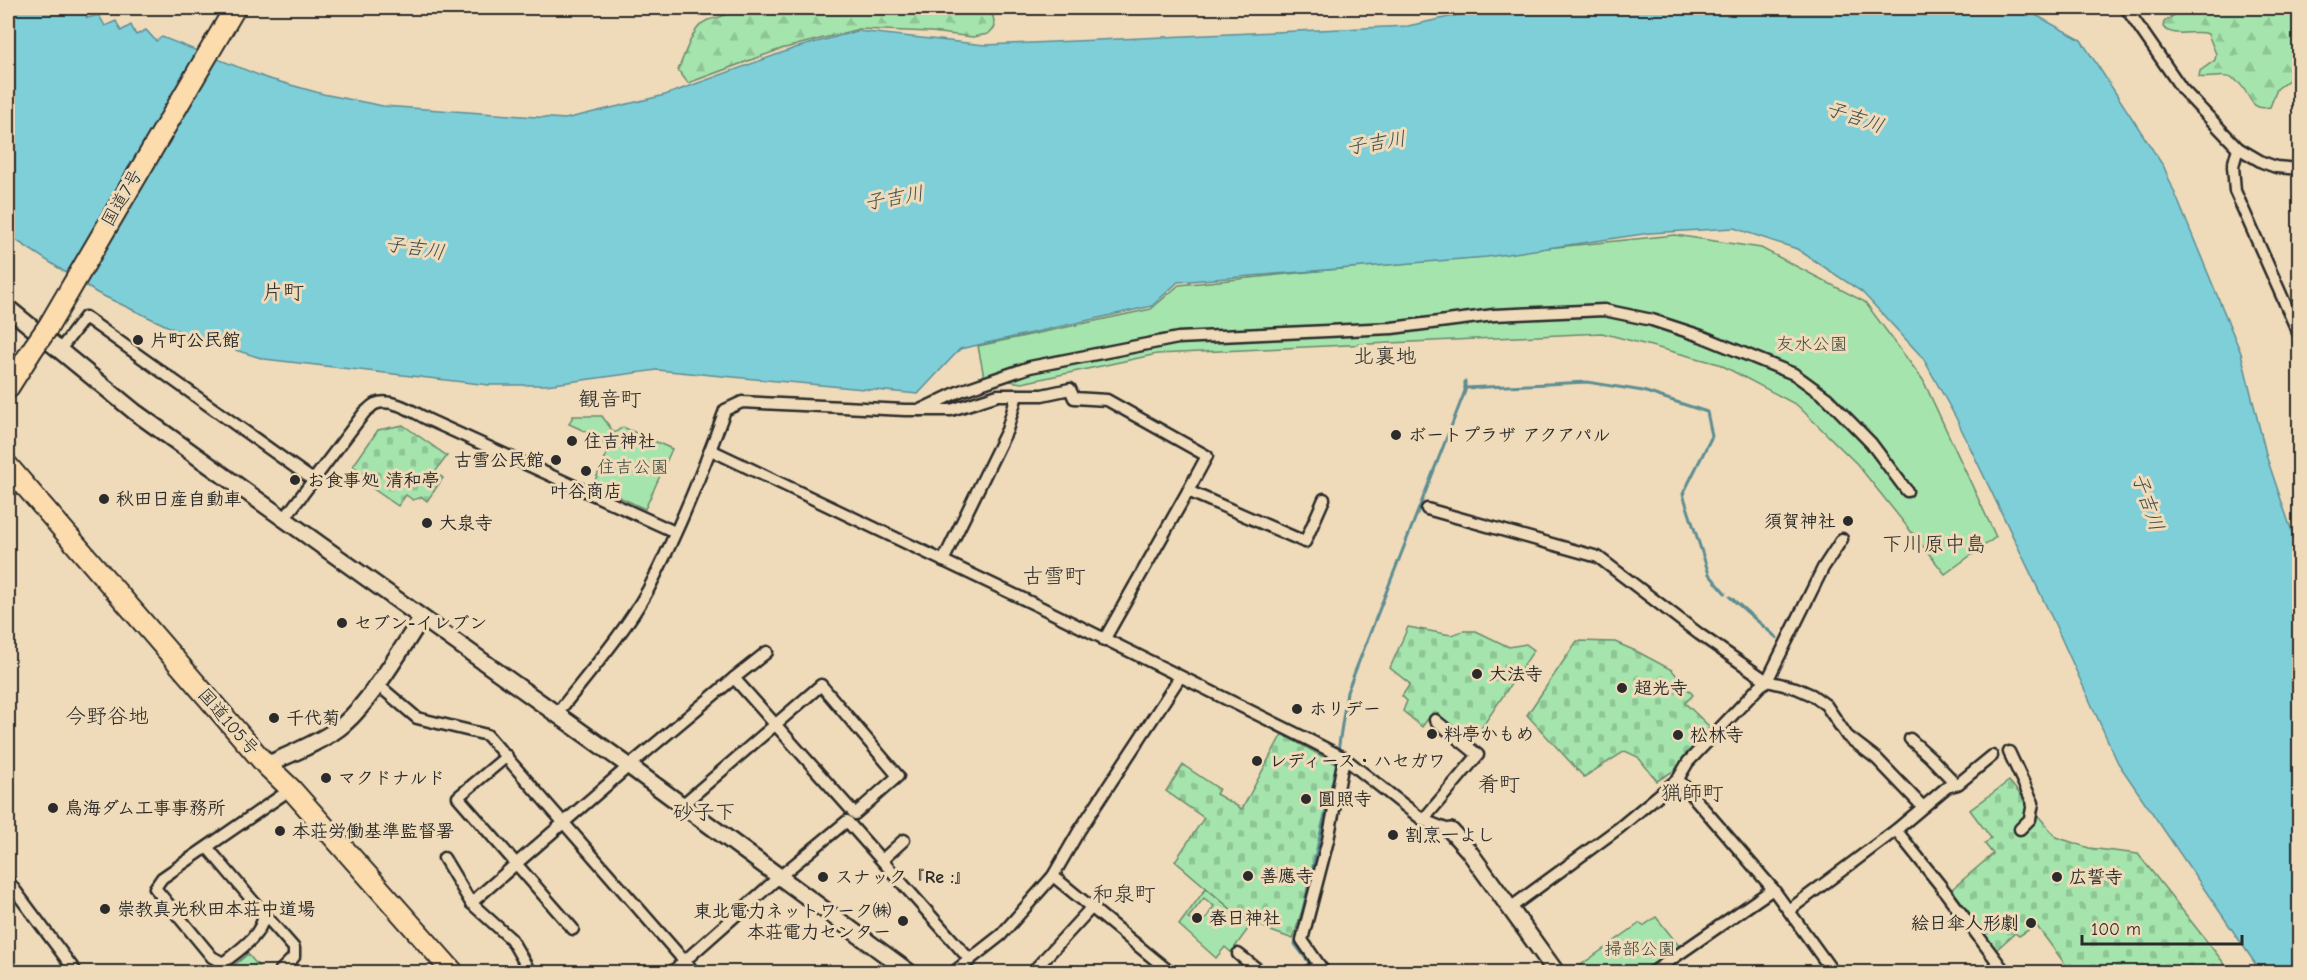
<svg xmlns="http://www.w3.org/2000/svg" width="2307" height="980" font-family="'Comic Neue','Klee One',sans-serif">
<defs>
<pattern id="forest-firs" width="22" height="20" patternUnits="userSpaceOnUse" patternTransform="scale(1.5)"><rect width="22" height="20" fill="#a5e5ad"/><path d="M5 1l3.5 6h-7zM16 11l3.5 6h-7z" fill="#8ec595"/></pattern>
<pattern id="cemetery-stones" width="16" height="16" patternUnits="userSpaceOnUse" patternTransform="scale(1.5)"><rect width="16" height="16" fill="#a5e5ad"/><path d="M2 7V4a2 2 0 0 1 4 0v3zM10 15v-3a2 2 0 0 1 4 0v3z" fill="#8ec595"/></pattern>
</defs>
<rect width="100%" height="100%" fill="#efdbb9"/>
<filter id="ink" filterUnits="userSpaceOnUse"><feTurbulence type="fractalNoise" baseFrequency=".0167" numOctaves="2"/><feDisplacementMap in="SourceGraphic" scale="12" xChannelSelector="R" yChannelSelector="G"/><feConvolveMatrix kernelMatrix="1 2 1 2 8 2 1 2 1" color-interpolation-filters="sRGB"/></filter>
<g filter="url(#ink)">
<g fill="#a5e5ad" stroke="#68886c" stroke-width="1.5" fill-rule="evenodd">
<polygon points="1675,235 1761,248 1865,302 1923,380 1996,537 1945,574 1857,464 1797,405 1719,364 1602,333 1157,354 1022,383 984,377 978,346 1151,309 1179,285"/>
<polygon points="573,416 602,416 614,433 623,427 672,449 645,509 593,485 610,447 603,443 604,440 569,424"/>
<path d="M1206,888L1232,910L1253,922L1235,947L1237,949L1233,954L1225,947L1216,958L1179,925ZM1204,898L1214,906L1202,925L1198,926L1188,918Z"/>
<polygon points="1656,917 1680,947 1643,972 1571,972 1640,923 1643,926"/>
<polygon points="248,954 263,972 231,968"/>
</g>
<g fill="url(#forest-firs)" stroke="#68886c" stroke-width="1.5">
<path d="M727,8H984L993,16L995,27L988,34L973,37L931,32L859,29L781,49L688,83L678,70C685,55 692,26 708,20C715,18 720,18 726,14Z"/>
<path d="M2185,8H2299V72L2277,89L2270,107C2249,112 2251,94 2239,83C2226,71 2214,80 2199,77L2200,71L2215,60L2216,54L2208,34C2193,29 2175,39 2163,27L2164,22Z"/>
</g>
<g fill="url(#cemetery-stones)" stroke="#68886c" stroke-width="1.5">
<polygon points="403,425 447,456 435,472 443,478 427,501 422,497 413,500 406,495 398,506 362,481 366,475 353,466 378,430"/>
<polygon points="1408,627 1451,635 1463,631 1476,631 1509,647 1526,644 1534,650 1470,745 1430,716 1422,727 1403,711 1407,701 1402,696 1410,684 1390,668"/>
<polygon points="1577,641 1615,642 1638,652 1672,670 1693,695 1685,703 1712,729 1675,770 1657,781 1638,757 1625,751 1584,777 1527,715"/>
<polygon points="1282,734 1338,765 1321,850 1293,939 1271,931 1232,910 1175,861 1204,818 1166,791 1183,765 1219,789 1216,794 1242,809"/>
<polygon points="2009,781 2056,837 2089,848 2138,854 2231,972 2071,972 2036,925 2019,936 2015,933 1996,950 1952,889 1993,854 1985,844 1991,838 1970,810"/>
</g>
<polygon fill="#7fcfd9" stroke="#5d8d93" stroke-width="1.5" points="8,8 84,8 87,18 99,15 105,26 116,21 121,31 131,25 136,35 146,30 156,41 162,37 266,78 323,94 383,106 565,119 665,95 795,48 857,31 985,45 1408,26 1490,8 2023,8 2081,40 2164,167 2241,353 2267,458 2299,553 2299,972 2261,972 2118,763 2053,620 1956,418 1923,358 1862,292 1797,249 1734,228 1650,233 1487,257 1178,282 1152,306 960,349 918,394 657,370 546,385 489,385 264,359 182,333 97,293 8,235"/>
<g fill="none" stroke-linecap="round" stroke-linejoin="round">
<g stroke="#5d8d93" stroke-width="3">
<polyline points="1465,388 1587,382 1643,391 1707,412 1712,436 1683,494 1709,574 1725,593"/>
<polyline points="1730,597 1777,638"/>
<polyline points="1338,751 1347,692 1465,391 1465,381"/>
<polyline points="973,967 977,972"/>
<polyline points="1299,972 1310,964 1295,944 1338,758"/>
</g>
<defs>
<g id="street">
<polyline points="2126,8 2182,89 2238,148 2262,162 2276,167 2300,169"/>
<polyline points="2238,148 2233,166 2235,191 2300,337"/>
<polyline points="59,351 85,317 313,480"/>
<polyline points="920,410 960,391 1030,367 1178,338 1392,328 1494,315 1604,310 1652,320 1701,336 1794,374 1827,398 1871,443 1907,491"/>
<polyline points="711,450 1034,604 1311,741 1344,758 1423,820 1451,831"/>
<polyline points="1427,509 1598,557 1699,634 1767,681 1796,688 1812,695 1826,705 1847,736 1877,759 1923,807"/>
<path d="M284,519L364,413C367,411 371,406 375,404C392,397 415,413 429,420L675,532"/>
<polyline points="943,561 1007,430 1017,395"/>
<polyline points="1104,640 1188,491 1305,542 1324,499"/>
<polyline points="377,684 417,718 487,735 694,972"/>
<path d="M556,715C587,675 623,635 648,590C678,532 703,471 725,410L742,402L905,410H951L998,395H1042L1070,389L1074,398L1107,400L1207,456L1188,491"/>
<polyline points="1910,739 1930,757 1956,784"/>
<polyline points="2009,752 2033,803 2030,819 2020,829"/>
<polyline points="507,756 458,797 573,929"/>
<polyline points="1678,779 1773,889 1833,972"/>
<polyline points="681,806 821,685 898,776 855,814 734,678 767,652"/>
<polyline points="1423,820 1478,755 1435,720"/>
<polyline points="1896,830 1940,885 2005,972"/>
<path d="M207,847L264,914C262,936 239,950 223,963L212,957L155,888L162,878L291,789"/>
<polyline points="444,858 471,903 511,939 530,972"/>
<polyline points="882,860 904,840"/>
<polyline points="1053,876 1170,972"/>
<polyline points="8,881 76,972"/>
<polyline points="471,903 629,766 734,678"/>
<polyline points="1510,908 1619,828 1678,779 1688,762 1760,686 1767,681 1823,568 1842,539"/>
<polyline points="1789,910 1896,830 1947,787 1958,784 1992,756"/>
<polyline points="264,914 294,948 294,957 279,972"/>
<polyline points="1238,954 1261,972"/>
<polyline points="1037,967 1091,908"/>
<polyline points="672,972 779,877 847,821 970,960"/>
<polyline points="954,972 1001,935 1053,876 1079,831 1180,677"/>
<polyline points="1308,972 1319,965"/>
<polyline points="1324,972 1302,940 1328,840 1344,758"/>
<polyline points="1653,972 1773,889"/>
</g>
<g id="secondary">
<polyline points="8,308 135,412 629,766 909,972"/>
<path d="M266,765C286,756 328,739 344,724C372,699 400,651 421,619"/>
<polyline points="1451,831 1468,850 1556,972"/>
</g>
<g id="highway">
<polyline points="48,327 235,8"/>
<polyline points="8,388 34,347"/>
<polyline points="8,466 266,765 291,789 453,972"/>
</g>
</defs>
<use href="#street" stroke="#2b2b2b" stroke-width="15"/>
<use href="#secondary" stroke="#2b2b2b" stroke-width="20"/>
<use href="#highway" stroke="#2b2b2b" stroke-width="24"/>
<use href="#street" stroke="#efdbb9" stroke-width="10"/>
<use href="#secondary" stroke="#efdbb9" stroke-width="15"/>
<use href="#highway" stroke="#fcdcac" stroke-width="20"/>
<defs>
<polyline id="highway-bridge" points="34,347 48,327"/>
</defs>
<use href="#highway-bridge" stroke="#2b2b2b" stroke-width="24" stroke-linecap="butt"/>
<use href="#highway-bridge" stroke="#fcdcac" stroke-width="20"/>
</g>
</g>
<g fill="#2b2b2b" stroke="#efdbb9" stroke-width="2">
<circle cx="138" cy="340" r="6"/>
<circle cx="1396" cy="435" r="6"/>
<circle cx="572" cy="441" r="6"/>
<circle cx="556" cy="460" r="6"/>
<circle cx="586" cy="471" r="6"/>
<circle cx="295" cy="480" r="6"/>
<circle cx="104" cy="499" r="6"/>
<circle cx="1848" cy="521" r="6"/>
<circle cx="427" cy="523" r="6"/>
<circle cx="342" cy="623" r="6"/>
<circle cx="1477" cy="674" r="6"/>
<circle cx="1622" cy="688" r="6"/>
<circle cx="1297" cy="709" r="6"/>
<circle cx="274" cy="718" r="6"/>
<circle cx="1432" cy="734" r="6"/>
<circle cx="1678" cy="735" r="6"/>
<circle cx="1257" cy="761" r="6"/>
<circle cx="326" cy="778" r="6"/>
<circle cx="1306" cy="799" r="6"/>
<circle cx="53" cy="808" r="6"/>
<circle cx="280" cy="831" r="6"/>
<circle cx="1393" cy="835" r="6"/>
<circle cx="1248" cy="876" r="6"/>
<circle cx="823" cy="877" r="6"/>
<circle cx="2057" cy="877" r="6"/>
<circle cx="105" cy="909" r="6"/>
<circle cx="1197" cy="918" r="6"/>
<circle cx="903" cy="921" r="6"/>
<circle cx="2031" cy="923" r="6"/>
</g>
<g text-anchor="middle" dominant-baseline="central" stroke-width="6" stroke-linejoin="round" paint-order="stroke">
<g font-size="18" fill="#2b2b2b" stroke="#efdbb9">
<text transform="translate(122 198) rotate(-60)">国道7号</text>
<text transform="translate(228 722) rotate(49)">国道105号</text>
</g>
<g font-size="18" font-weight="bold" fill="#2b2b2b" stroke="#efdbb9" text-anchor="start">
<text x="150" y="340">片町公民館</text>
<text x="1408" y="435">ボートプラザ アクアパル</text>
<text x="584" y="441">住吉神社</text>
<text x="544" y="460" text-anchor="end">古雪公民館</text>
<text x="307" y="480">お食事処 清和亭</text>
<text x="586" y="491" text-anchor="middle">叶谷商店</text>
<text x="116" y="499">秋田日産自動車</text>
<text x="1836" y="521" text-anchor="end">須賀神社</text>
<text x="439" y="523">大泉寺</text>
<text x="354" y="623">セブン-イレブン</text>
<text x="1489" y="674">大法寺</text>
<text x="1634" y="688">超光寺</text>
<text x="1309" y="709">ホリデー</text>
<text x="286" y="718">千代菊</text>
<text x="1444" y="734">料亭かもめ</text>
<text x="1690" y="735">松林寺</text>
<text x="1269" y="761">レディース・ハセガワ</text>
<text x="338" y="778">マクドナルド</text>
<text x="1318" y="799">圓照寺</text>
<text x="65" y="808">鳥海ダム工事事務所</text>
<text x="292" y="831">本荘労働基準監督署</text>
<text x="1405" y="835">割烹一よし</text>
<text x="1260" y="876">善應寺</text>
<text x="835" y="877">スナック『Re :』</text>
<text x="2069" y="877">広誓寺</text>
<text x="117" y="909">崇教真光秋田本荘中道場</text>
<text x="891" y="911" text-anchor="end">東北電力ネットワーク㈱<tspan x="891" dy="21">本荘電力センター</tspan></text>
<text x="1209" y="918">春日神社</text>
<text x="2019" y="923" text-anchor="end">絵日傘人形劇</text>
</g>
<g font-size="18" fill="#3d473e" stroke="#efdbb9">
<text x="1812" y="344">友水公園</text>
<text x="633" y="467">住吉公園</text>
<text x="1640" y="949">掃部公園</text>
</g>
<g font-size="20" font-style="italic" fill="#3c4c4e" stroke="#efdbb9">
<text transform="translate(1855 117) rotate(19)">子吉川</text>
<text transform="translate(1376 143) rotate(-9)">子吉川</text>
<text transform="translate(894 198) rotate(-10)">子吉川</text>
<text transform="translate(415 248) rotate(9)">子吉川</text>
<text transform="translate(2148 502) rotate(71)">子吉川</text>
</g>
<g font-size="21" fill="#2b2b2b" stroke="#efdbb9">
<text x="283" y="292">片町</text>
<text x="1385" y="356">北裏地</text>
<text x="610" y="399">観音町</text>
<text x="1934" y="544">下川原中島</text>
<text x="1054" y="576">古雪町</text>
<text x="107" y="716">今野谷地</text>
<text x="1499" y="784">肴町</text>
<text x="1692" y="793">猟師町</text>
<text x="704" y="812">砂子下</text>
<text x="1124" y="894">和泉町</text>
</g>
</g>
<rect width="2307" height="980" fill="none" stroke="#efdbb9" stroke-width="30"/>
<rect x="15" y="15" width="2277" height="950" fill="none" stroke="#2b2b2b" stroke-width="2" filter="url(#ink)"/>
<path d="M2082 935v9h160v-9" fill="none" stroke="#2b2b2b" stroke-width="3"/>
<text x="2091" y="935" font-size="18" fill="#2b2b2b" stroke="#efdbb9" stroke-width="4.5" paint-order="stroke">100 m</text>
</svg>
